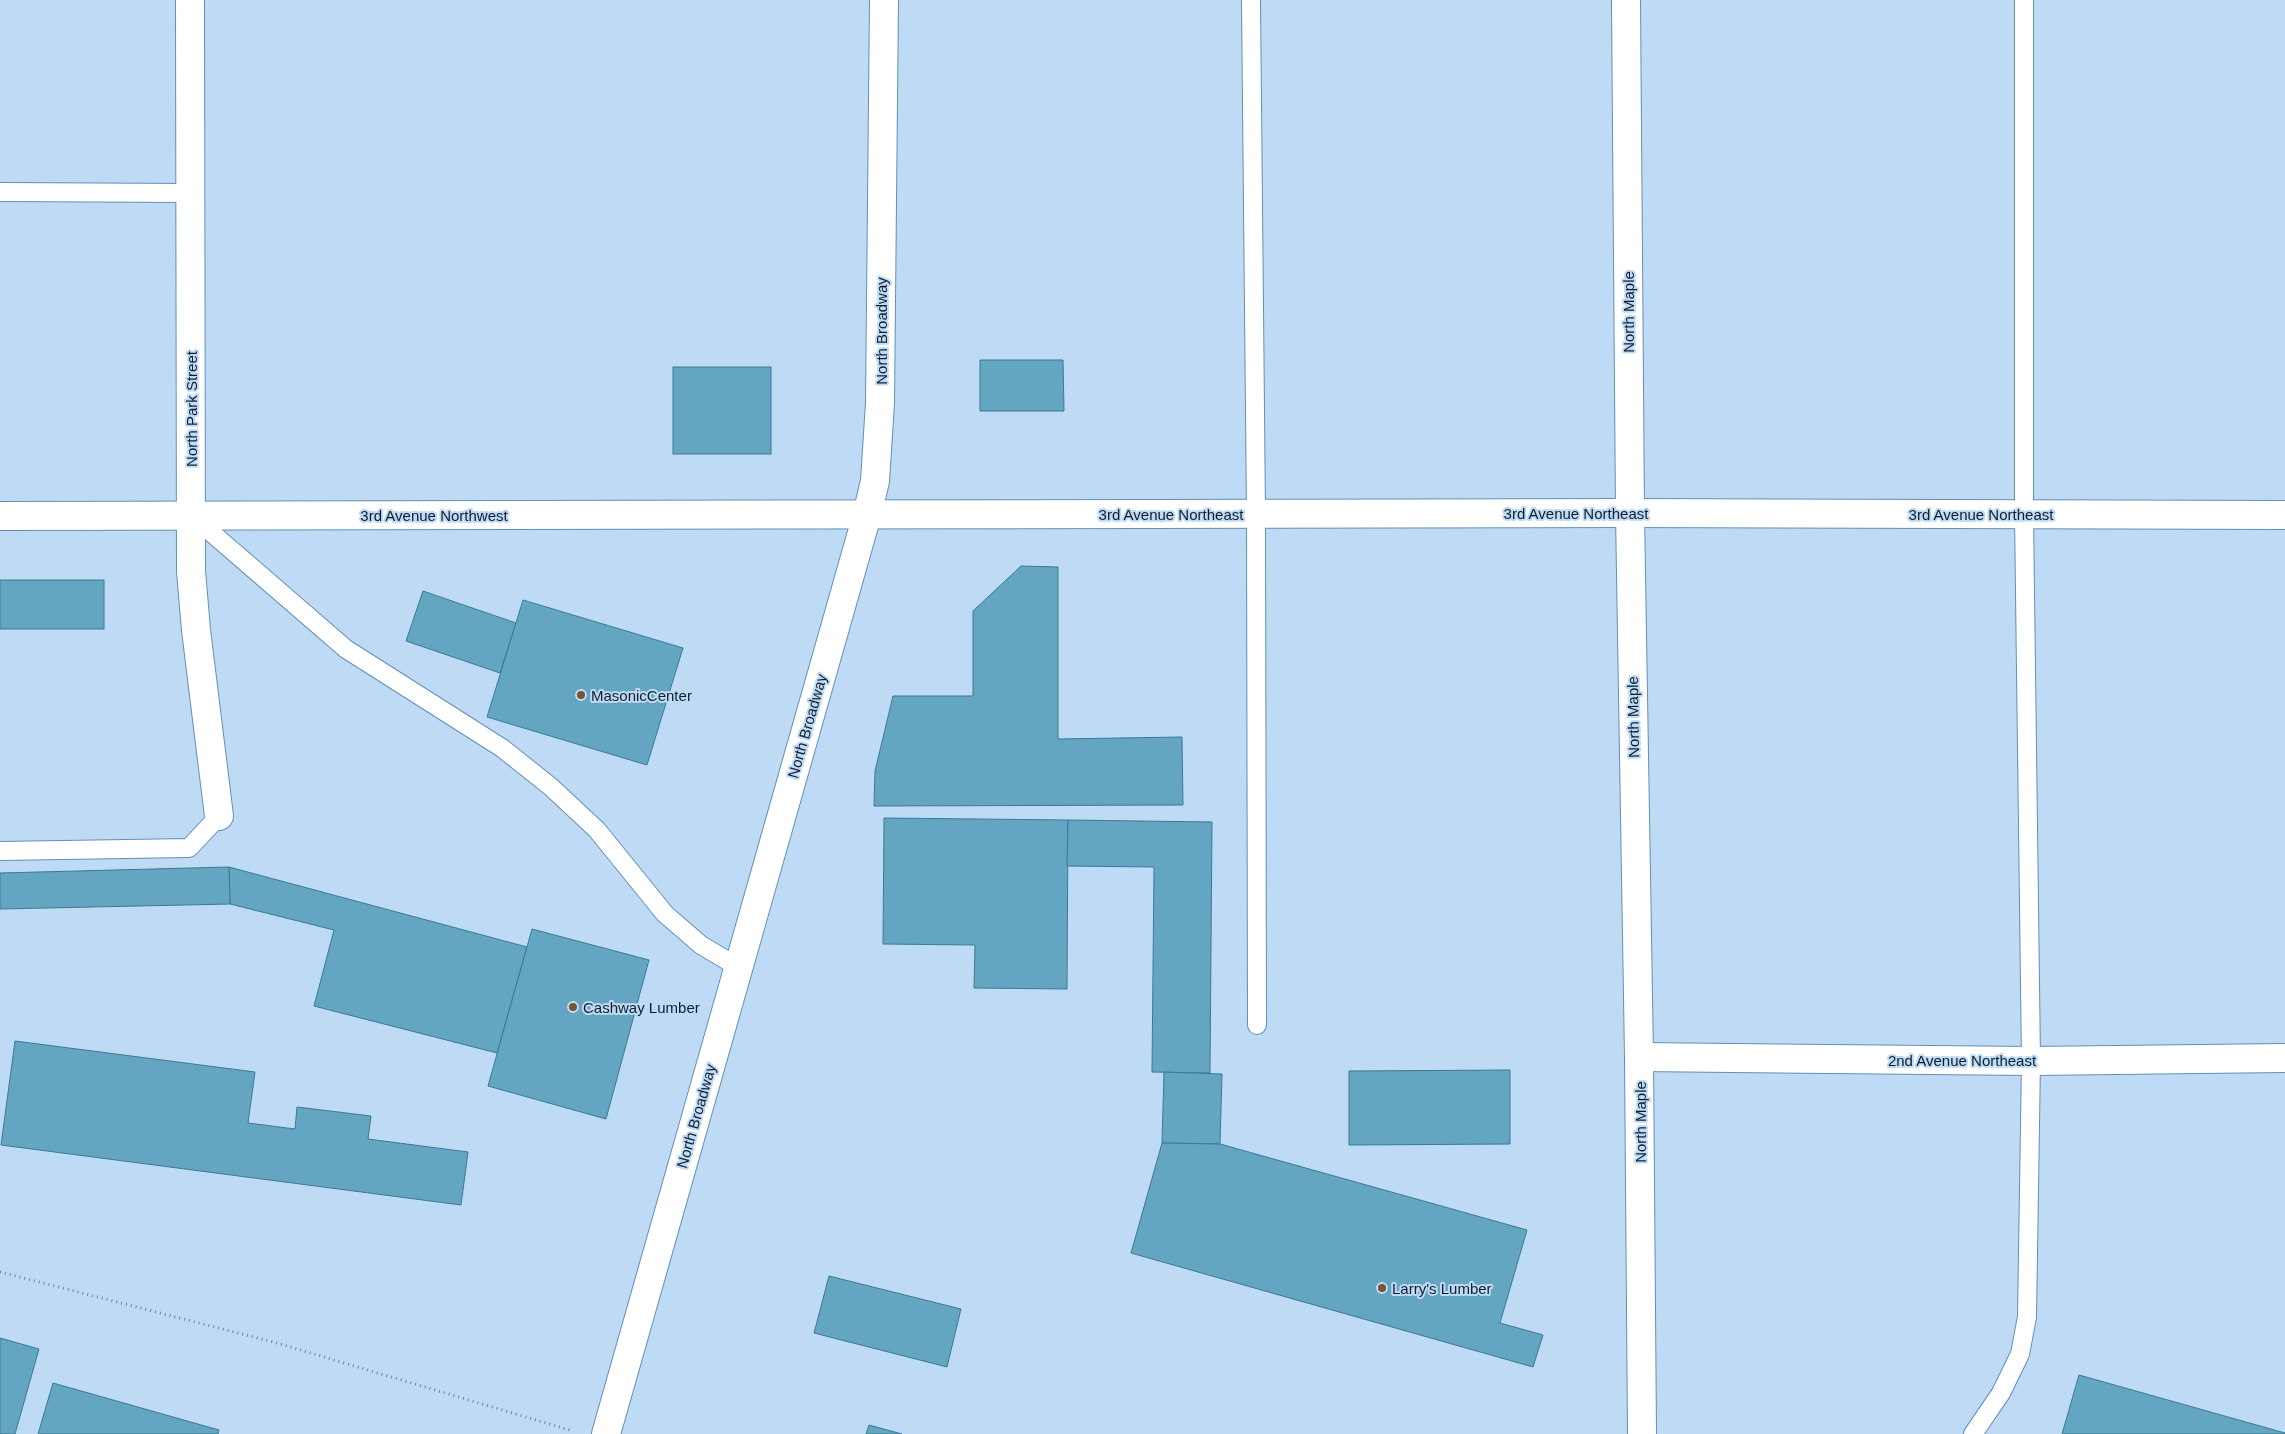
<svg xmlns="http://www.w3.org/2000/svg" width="2285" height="1434" font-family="Arial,sans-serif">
<rect width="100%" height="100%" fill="#bfdaf5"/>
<g fill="#64a5c2" stroke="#387b96">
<polygon points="980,360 1063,360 1064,411 980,411"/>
<rect x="673" y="367" width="98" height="87"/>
<polygon points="1021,566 1058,567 1058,739 1182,737 1183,805 874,806 875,771 893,696 973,696 973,611"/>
<rect x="0" y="580" width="104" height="49"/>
<polygon points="423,591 516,623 500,673 406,641"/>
<polygon points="523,600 683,648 647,765 487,717"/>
<polygon points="884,818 1068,820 1067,989 974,988 975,945 883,944"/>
<polygon points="1068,820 1212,822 1210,1073 1152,1072 1154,867 1067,866"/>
<polygon points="229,867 527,947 497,1053 314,1006 334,930 230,904"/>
<polygon points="229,867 230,904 0,909 0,873"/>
<polygon points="532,929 649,960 606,1119 488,1086"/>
<polygon points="15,1041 255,1072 248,1123 295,1129 297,1107 371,1116 368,1139 468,1152 461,1205 1,1145"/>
<polygon points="1510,1070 1510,1144 1349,1145 1349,1071"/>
<polygon points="1164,1072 1222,1074 1220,1144 1162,1143"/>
<polygon points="1162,1143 1220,1144 1527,1230 1500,1323 1543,1335 1533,1367 1131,1253"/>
<polygon points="829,1276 961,1309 947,1367 814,1333"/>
<polygon points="0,1338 39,1349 15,1434 0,1434"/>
<polygon points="2079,1375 2285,1433 2285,1434 2062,1434"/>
<polygon points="53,1383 219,1430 218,1434 38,1434"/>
<polygon points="869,1425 902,1434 866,1434"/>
</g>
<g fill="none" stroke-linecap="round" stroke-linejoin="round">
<defs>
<g id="lane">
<polyline points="1251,0 1256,514 1257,1025"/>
<polyline points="0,192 190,193"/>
<polyline points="191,515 346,649 502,748 551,787 597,830 665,914 701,945 738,967"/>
<polyline points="0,851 189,848 219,816"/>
<polyline points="1973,1434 2001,1393 2020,1354 2027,1317 2031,1061 2024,514 2024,0"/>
</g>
<g id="street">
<polyline points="190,0 191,571 196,630 219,816"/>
<polyline points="1626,0 1630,513"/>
<polyline points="1639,1057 2031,1061 2285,1058"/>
</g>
<g id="secondary">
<polyline points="1630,513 1639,1057 1642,1434"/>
<polyline points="0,516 1630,513 2285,515"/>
<polyline points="606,1434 867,515 875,481 880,403 884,0"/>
</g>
</defs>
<use href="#lane" stroke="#638fb9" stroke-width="20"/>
<use href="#street" stroke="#638fb9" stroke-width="30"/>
<use href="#secondary" stroke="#638fb9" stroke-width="30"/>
<polyline stroke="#70879d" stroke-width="3" stroke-dasharray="1 4" stroke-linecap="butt" points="0,1272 277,1343 573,1431"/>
<use href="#lane" stroke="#fff" stroke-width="18"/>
<use href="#street" stroke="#fff" stroke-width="28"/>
<use href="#secondary" stroke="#fff" stroke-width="28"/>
</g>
<g fill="#78552e" stroke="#bfdaf5" stroke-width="2">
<circle cx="581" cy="695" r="5"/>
<circle cx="573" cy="1007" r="5"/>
<circle cx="1382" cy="1288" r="5"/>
</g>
<g text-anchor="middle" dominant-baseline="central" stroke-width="4" stroke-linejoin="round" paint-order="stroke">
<g font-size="15" fill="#0d1f2f" stroke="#bfdaf5">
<text transform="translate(1628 312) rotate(-90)">North Maple</text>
<text transform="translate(881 331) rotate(-90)">North Broadway</text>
<text transform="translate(191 409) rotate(-90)">North Park Street</text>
<text x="1576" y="513">3rd Avenue Northeast</text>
<text x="1171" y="514">3rd Avenue Northeast</text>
<text x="1981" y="514">3rd Avenue Northeast</text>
<text x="434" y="515">3rd Avenue Northwest</text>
<text transform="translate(1633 717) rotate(-91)">North Maple</text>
<text transform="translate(807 726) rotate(-74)">North Broadway</text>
<text x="1962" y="1060">2nd Avenue Northeast</text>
<text transform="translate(696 1116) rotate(-74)">North Broadway</text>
<text transform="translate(1640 1122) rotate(-90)">North Maple</text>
</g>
<g font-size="15" fill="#0d1f2f" stroke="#bfdaf5" text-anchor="start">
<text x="591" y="695">MasonicCenter</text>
<text x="583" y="1007">Cashway Lumber</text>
<text x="1392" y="1288">Larry's Lumber</text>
</g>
</g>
</svg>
